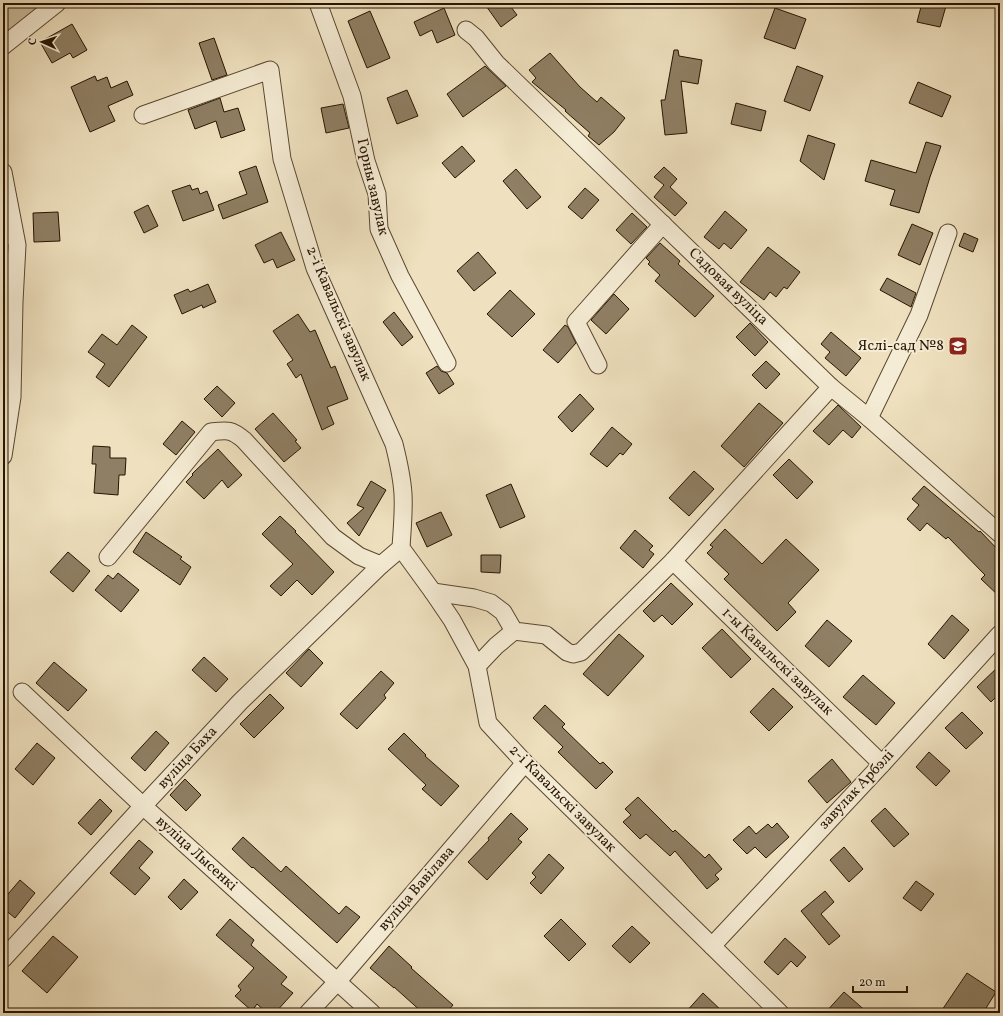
<svg xmlns="http://www.w3.org/2000/svg" width="1003" height="1016" font-family="Vollkorn,serif">
<rect width="100%" height="100%" fill="#efe1bf"/>
<filter id="stains"><feTurbulence type="fractalNoise" baseFrequency=".005" numOctaves="4"/><feColorMatrix values="0 0 0 0 .2 0 0 0 0 .09 0 0 0 0 .02 0 0 0 .5 -.17"/></filter>
<radialGradient id="worn" r=".72"><stop offset=".6" stop-color="#630" stop-opacity="0"/><stop offset="1" stop-color="#630" stop-opacity=".3"/></radialGradient>
<polygon fill="#cdbe9f" stroke="#7a6950" points="3,3 46,3 3,37"/>
<g fill="#8f7f64" stroke="#271401">
<polygon points="484,3 508,3 517,15 501,27"/>
<polygon points="922,3 933,3 946,6 940,27 917,22"/>
<polygon points="444,8 455,35 437,43 432,30 420,36 414,22"/>
<polygon points="775,8 806,19 795,49 764,38"/>
<polygon points="370,11 390,58 367,68 348,21"/>
<polygon points="72,24 87,50 73,58 70,53 52,63 40,42"/>
<polygon points="214,38 227,75 212,80 199,43"/>
<polygon points="674,50 678,50 679,56 702,60 698,84 681,81 687,133 665,135 661,100 665,100"/>
<polygon points="550,53 580,87 597,102 601,97 625,118 614,132 599,145 588,136 590,133 565,111 566,110 532,82 536,78 529,70"/>
<polygon points="485,66 506,86 463,117 447,94"/>
<polygon points="797,66 823,76 810,111 784,101"/>
<polygon points="95,76 97,81 107,77 111,88 127,81 133,95 108,106 115,121 90,132 71,87"/>
<polygon points="918,82 951,96 942,117 909,103"/>
<polygon points="407,90 418,116 397,124 387,98"/>
<polygon points="220,98 224,112 238,108 245,130 221,138 216,121 195,129 188,110"/>
<polygon points="736,103 766,111 761,131 731,124"/>
<polygon points="343,104 349,128 326,133 321,108"/>
<polygon points="808,135 835,144 824,180 800,161"/>
<polygon points="926,142 941,146 930,177 919,213 890,205 895,190 865,181 871,160 916,173"/>
<polygon points="462,146 475,161 455,178 442,163"/>
<polygon points="256,166 268,202 223,219 218,205 247,194 239,172"/>
<polygon points="664,167 677,179 670,187 687,203 675,216 654,197 664,185 654,177"/>
<polygon points="516,169 541,197 527,209 503,181"/>
<polygon points="190,185 192,190 198,188 200,194 207,191 214,210 183,221 172,191"/>
<polygon points="585,188 599,200 582,219 568,207"/>
<polygon points="148,205 158,226 144,233 134,212"/>
<polygon points="725,211 747,230 731,249 724,243 719,249 704,237"/>
<polygon points="58,212 60,241 34,242 33,213"/>
<polygon points="632,213 647,227 631,244 616,230"/>
<polygon points="912,224 933,233 920,265 898,255"/>
<polygon points="281,232 295,260 277,268 273,259 264,263 255,245"/>
<polygon points="964,233 978,239 973,252 959,246"/>
<polygon points="660,243 680,261 678,264 714,296 695,317 655,281 660,275 648,264 650,262 646,258"/>
<polygon points="768,247 800,272 787,289 784,287 776,297 770,292 764,300 740,282"/>
<polygon points="478,252 496,273 474,291 457,271"/>
<polygon points="887,278 916,293 911,307 880,290"/>
<polygon points="208,284 216,302 203,308 202,305 182,314 174,295 188,289 190,292"/>
<polygon points="510,290 535,314 512,337 487,314"/>
<polygon points="614,294 629,309 606,334 591,320"/>
<polygon points="394,312 413,337 402,346 383,322"/>
<polygon points="298,314 310,332 315,330 331,368 335,366 348,399 327,407 334,424 322,430 301,374 296,378 287,364 293,360 273,331"/>
<polygon points="750,323 768,342 755,356 736,337"/>
<polygon points="132,325 147,337 109,387 96,377 105,364 88,352 102,334 117,345"/>
<polygon points="565,325 568,327 576,343 558,363 543,350"/>
<polygon points="831,332 861,358 846,376 825,358 830,352 821,344"/>
<polygon points="766,361 780,374 766,389 752,375"/>
<polygon points="437,366 441,371 447,373 454,384 439,394 426,373"/>
<polygon points="217,386 235,403 222,417 204,399"/>
<polygon points="580,394 594,409 572,432 558,417"/>
<polygon points="759,403 783,423 744,467 721,446"/>
<polygon points="838,405 861,427 852,438 843,430 829,445 813,431"/>
<polygon points="273,413 297,440 295,441 301,448 284,462 255,429"/>
<polygon points="182,421 195,432 176,455 163,444"/>
<polygon points="612,427 632,444 623,455 620,453 607,467 590,454"/>
<polygon points="93,446 110,447 110,458 126,458 125,475 119,475 118,495 94,493 96,464 92,464"/>
<polygon points="218,449 242,475 228,488 222,480 204,499 186,482 193,475 192,474"/>
<polygon points="789,459 813,482 797,499 773,475"/>
<polygon points="694,471 714,489 689,516 669,498"/>
<polygon points="371,481 386,490 359,536 347,523 364,508 357,505"/>
<polygon points="511,484 525,517 500,528 486,495"/>
<polygon points="924,486 979,532 980,531 1000,552 1000,597 981,579 985,575 948,537 946,539 927,523 920,531 907,519 919,505 912,499"/>
<polygon points="441,512 452,535 427,547 416,523"/>
<polygon points="280,516 296,531 295,532 334,572 312,595 297,580 281,596 270,586 293,564 262,534"/>
<polygon points="725,529 762,564 786,539 819,570 788,603 796,612 777,631 724,579 729,574 707,553 713,547 710,545"/>
<polygon points="635,530 653,546 649,550 654,554 643,568 620,548"/>
<polygon points="146,532 182,557 180,559 191,567 180,585 133,552"/>
<polygon points="68,552 90,571 73,592 50,572"/>
<polygon points="481,555 501,555 500,573 481,572"/>
<polygon points="118,573 139,590 121,612 95,590 108,575 113,579"/>
<polygon points="671,583 693,604 672,625 662,615 654,622 643,611"/>
<polygon points="952,615 969,630 944,659 928,644"/>
<polygon points="827,620 852,641 829,667 805,646"/>
<polygon points="722,629 751,659 731,678 702,648"/>
<polygon points="619,634 644,656 608,696 583,674"/>
<polygon points="309,649 323,663 301,687 286,673"/>
<polygon points="204,657 228,679 216,692 192,670"/>
<polygon points="54,662 87,690 68,711 36,683"/>
<polygon points="1000,665 1000,693 991,702 977,687"/>
<polygon points="381,671 394,683 384,695 386,698 357,729 340,714"/>
<polygon points="863,675 895,703 876,725 843,697"/>
<polygon points="773,688 793,707 769,731 750,712"/>
<polygon points="270,694 284,708 254,738 240,724"/>
<polygon points="545,705 565,724 562,727 600,764 603,762 613,772 596,789 558,752 563,747 533,718"/>
<polygon points="962,712 983,733 966,749 945,728"/>
<polygon points="156,731 169,743 145,771 131,758"/>
<polygon points="404,733 426,755 425,756 459,786 441,806 422,789 426,785 388,749"/>
<polygon points="37,743 55,758 33,785 15,769"/>
<polygon points="929,752 950,771 936,786 916,767"/>
<polygon points="832,759 851,782 827,803 808,781"/>
<polygon points="185,779 201,795 186,811 170,795"/>
<polygon points="638,797 673,832 675,830 705,858 709,854 722,869 715,875 719,879 707,889 675,851 670,856 646,834 640,839 623,822 631,815 625,809"/>
<polygon points="100,799 112,811 91,835 78,823"/>
<polygon points="885,808 909,834 894,847 871,821"/>
<polygon points="511,813 528,829 518,839 522,842 487,880 468,862 489,840 488,838"/>
<polygon points="777,823 789,837 766,858 755,847 747,854 733,840 749,826 756,834 768,824 772,828"/>
<polygon points="243,837 281,872 286,866 339,914 346,906 360,917 337,943 253,867 252,868 232,849"/>
<polygon points="139,840 153,852 139,868 150,878 135,895 110,873"/>
<polygon points="844,847 863,869 849,882 830,860"/>
<polygon points="549,854 564,868 541,894 530,883 536,877 532,873"/>
<polygon points="184,879 198,892 181,910 168,897"/>
<polygon points="20,880 35,893 15,918 3,908 3,900"/>
<polygon points="916,881 934,894 921,911 903,898"/>
<polygon points="825,891 834,902 821,914 840,936 829,945 801,911"/>
<polygon points="230,919 254,940 251,945 287,977 281,984 293,993 275,1013 267,1013 257,1004 252,1011 235,996 241,990 238,986 254,968 216,935"/>
<polygon points="561,919 586,944 569,961 544,936"/>
<polygon points="632,926 650,943 630,963 612,946"/>
<polygon points="53,936 78,957 47,993 22,971"/>
<polygon points="785,938 806,957 797,967 791,961 778,975 764,962"/>
<polygon points="389,946 412,967 411,968 453,1005 446,1013 423,1013 394,987 394,988 370,968"/>
<polygon points="967,973 996,992 983,1013 940,1013"/>
<polygon points="844,992 868,1013 825,1013"/>
<polygon points="703,993 724,1013 685,1013"/>
</g>
<g fill="none" stroke-linecap="round" stroke-linejoin="round">
<defs>
<g id="minor">
<polyline points="318,3 352,96 366,161 377,194 379,229 400,276 447,363"/>
<polyline points="466,30 476,38 496,63 831,387 869,418 1000,534"/>
<polyline points="3,46 57,3"/>
<path d="M143,115L270,70L282,159L315,268L394,444C398,460 402,477 403,494C404,512 402,530 401,548L433,592L452,620L477,666L488,723L525,763L712,946L780,1013"/>
<polyline points="3,172 17,245 14,302 12,397 3,456"/>
<polyline points="598,365 576,322 663,224"/>
<polyline points="869,418 919,315 948,233"/>
<path d="M108,557L211,432C227,430 231,429 244,440L333,537L359,556L381,565"/>
<polyline points="673,561 882,764"/>
<polyline points="433,592 474,598 491,603 503,612 514,631 546,635 567,652 573,654 581,652 673,561 831,387"/>
<polyline points="477,666 496,646 514,631"/>
<polyline points="22,692 143,806 372,1013"/>
<polyline points="712,946 882,764 1000,634"/>
<polyline points="3,959 143,806 240,702 381,565 401,548"/>
<polyline points="308,1013 337,982 525,763"/>
</g>
</defs>
<use href="#minor" stroke="#594730" stroke-width="19"/>
<use href="#minor" stroke="#f5ecd5" stroke-width="17"/>
</g>
<defs>
<symbol id="school-square" viewBox="-11 -11 22 22"><rect x="-9" y="-9" width="18" height="18" rx="4" fill="#8f2418" stroke="#f5ecd5"/><path d="M0-5L7-2L0 1L-7-2ZM-4 1L0 2.5L4 1V4Q0 6-4 4Z" fill="#fff"/></symbol>
</defs>
<g fill-rule="evenodd">
<use href="#school-square" x="947" y="335" width="22" height="22"/>
</g>
<g text-anchor="middle" dominant-baseline="central" stroke-width="4" stroke-linejoin="round" paint-order="stroke">
<g font-size="15" fill="#271401" stroke="#f5ecd5">
<text transform="translate(372 187) rotate(77)">Горны завулак</text>
<text transform="translate(728 287) rotate(44)">Садовая вуліца</text>
<text transform="translate(338 314) rotate(67)">2-і Кавальскі завулак</text>
<text transform="translate(777 662) rotate(44)">1-ы Кавальскі завулак</text>
<text transform="translate(188 758) rotate(-47)">вуліца Баха</text>
<text transform="translate(857 790) rotate(-47)">завулак Арбэлі</text>
<text transform="translate(562 799) rotate(45)">2-і Кавальскі завулак</text>
<text transform="translate(196 854) rotate(42)">вуліца Лысенкі</text>
<text transform="translate(417 889) rotate(-49)">вуліца Вавілава</text>
</g>
<g font-size="15" fill="#271401" stroke="#f5ecd5" text-anchor="end">
<text x="944" y="346">Яслі-сад №8</text>
</g>
</g>
<rect width="1003" height="1016" fill="none" stroke="#efe1bf" stroke-width="16"/>
<rect x="4" y="4" width="995" height="1008" fill="none" stroke="#271401" stroke-width="2"/>
<rect x="8" y="8" width="987" height="1000" fill="none" stroke="#271401"/>
<g transform="translate(42 42) rotate(273)" stroke="#f5ecd5" stroke-width="3" paint-order="stroke">
<path d="M0-3L7 15L0 10L-7 15Z" fill="#271401"/>
<text y="-6" font-size="11" font-weight="bold" text-anchor="middle" fill="#271401">С</text>
</g>
<path d="M853 986v6h54v-6" fill="none" stroke="#271401" stroke-width="2"/>
<text x="859" y="986" font-size="12" fill="#271401" stroke="#f5ecd5" stroke-width="3" paint-order="stroke">20 m</text>
<rect width="100%" height="100%" filter="url(#stains)"/>
<rect width="100%" height="100%" fill="url(#worn)"/>
</svg>
